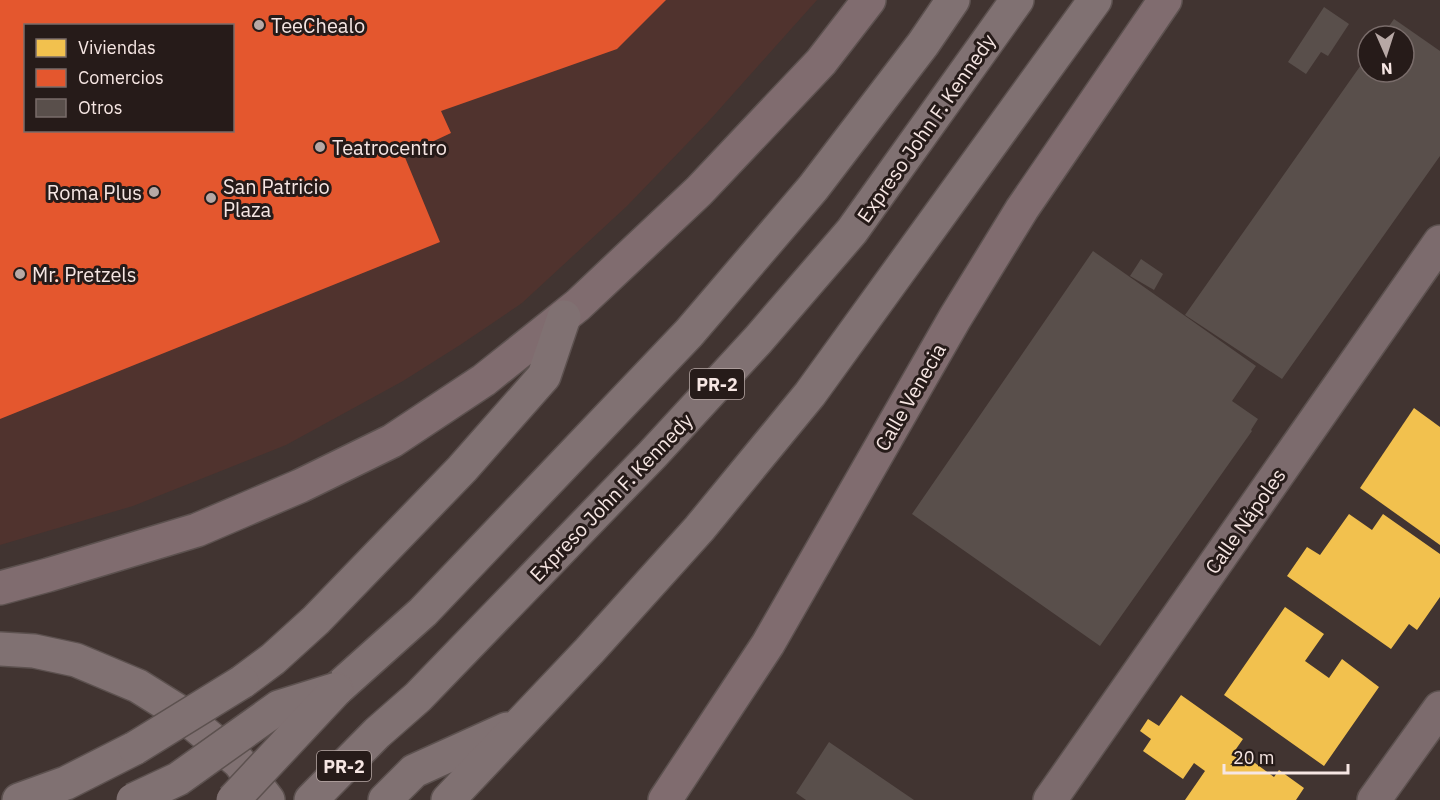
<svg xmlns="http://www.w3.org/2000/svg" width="1440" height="800" font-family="'IBM Plex Sans',sans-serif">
<rect width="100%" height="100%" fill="#413431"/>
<path fill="#50332e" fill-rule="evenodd" d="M0,0H817L708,122L627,206L522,303L460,345L403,381L286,445L133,506L0,545ZM26,26H232V130H26Z"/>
<g fill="#f2c14e">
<polygon points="1414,408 1440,427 1440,545 1360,488"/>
<polygon points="1349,514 1372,530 1383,514 1440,554 1440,597 1417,630 1409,624 1391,649 1287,576 1307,547 1320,555"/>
<polygon points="1285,607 1324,634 1305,661 1329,678 1342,659 1379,687 1324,766 1224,695"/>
<polygon points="1181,695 1243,739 1236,749 1274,777 1279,770 1304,788 1296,800 1185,800 1205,771 1194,763 1183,779 1143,751 1151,739 1140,731 1148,719 1159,726"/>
</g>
<path fill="#e4572e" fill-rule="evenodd" d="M0,0H666L617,49L441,111L451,133L404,155L440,242L0,419ZM26,26H232V130H26Z"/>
<g fill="#594f4b">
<polygon points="1324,7 1349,24 1328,56 1321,52 1306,74 1288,62"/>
<polygon points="1394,19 1440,51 1440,156 1282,379 1185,315 1368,55 1368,72 1404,72 1404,36 1382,36"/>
<polygon points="1093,251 1256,366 1232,401 1258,419 1251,430 1252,431 1100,646 912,514"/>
<polygon points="1141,259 1163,274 1154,290 1130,276"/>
<polygon points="829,742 914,800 806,800 796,793"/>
</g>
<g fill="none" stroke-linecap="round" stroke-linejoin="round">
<defs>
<g id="street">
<polyline points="1050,800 1440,242"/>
<polyline points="1374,800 1440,708"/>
</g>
<g id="secondary">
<polyline points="0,588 48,575 197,530 300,486 392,441 484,380 578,305 699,191 821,62 869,0"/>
<polyline points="665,800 768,644 955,318 1022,209 1165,0"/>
</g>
<g id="highway">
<polyline points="0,649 34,651 76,660 138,686 178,711 239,762 268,800"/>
<polyline points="242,682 273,659 316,620 462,469 544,376 564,317"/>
<polyline points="337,689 423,612 689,333 813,188 923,44 953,0"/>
<polyline points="19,800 66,783 135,748"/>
<polyline points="311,800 377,733 418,697 652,455 758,340 852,231 1017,0"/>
<polyline points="385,800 414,771 507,729"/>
<polyline points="448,800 589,651 699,529 810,394 1095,0"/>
</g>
</defs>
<use href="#street" stroke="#5c514f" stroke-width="36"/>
<use href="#secondary" stroke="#5c514f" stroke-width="36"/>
<use href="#highway" stroke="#5c514f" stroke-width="36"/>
<use href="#street" stroke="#7c6b6d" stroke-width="33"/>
<use href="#secondary" stroke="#806c6f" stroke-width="33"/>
<use href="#highway" stroke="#807172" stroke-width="33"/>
<defs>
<g id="highway-bridge">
<polyline points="135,748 242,682"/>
<polyline points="133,800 178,779 279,707 337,689"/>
<polyline points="233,800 336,690"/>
</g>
</defs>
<use href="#highway-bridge" stroke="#5c514f" stroke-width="36" stroke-linecap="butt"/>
<use href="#highway-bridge" stroke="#807172" stroke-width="33"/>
</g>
<g fill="#b7a8a5" stroke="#261b19" stroke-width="2">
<circle cx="259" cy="25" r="6"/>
<circle cx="320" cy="147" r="6"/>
<circle cx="154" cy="192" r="6"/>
<circle cx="211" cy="198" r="6"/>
<circle cx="20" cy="274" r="6"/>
</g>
<g text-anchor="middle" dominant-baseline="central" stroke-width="6" stroke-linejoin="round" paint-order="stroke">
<g fill="#261b19" stroke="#b8a9a6" stroke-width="1.5">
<rect x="690" y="369" width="54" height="30" rx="4.5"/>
<rect x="317" y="751" width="54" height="30" rx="4.5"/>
</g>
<g font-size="18" font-weight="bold" fill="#f6e6e3">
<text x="717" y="384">PR-2</text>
<text x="344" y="766">PR-2</text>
</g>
<g font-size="20" fill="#f6e6e3" stroke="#261b19" text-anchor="start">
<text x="271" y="25">TeeChealo</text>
<text x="332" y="147">Teatrocentro</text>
<text x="223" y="186">San Patricio<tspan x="223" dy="23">Plaza</tspan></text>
<text x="142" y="192" text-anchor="end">Roma Plus</text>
<text x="32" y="274">Mr. Pretzels</text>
</g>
<g font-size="20" fill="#f6e6e3" stroke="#261b19">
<text transform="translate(926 128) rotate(-55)">Expreso John F. Kennedy</text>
<text transform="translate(910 397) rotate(-60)">Calle Venecia</text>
<text transform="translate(611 497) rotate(-46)">Expreso John F. Kennedy</text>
<text transform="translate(1245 521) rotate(-55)">Calle Nápoles</text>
</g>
</g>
<rect x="24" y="24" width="210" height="108" fill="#261b19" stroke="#796c6a" stroke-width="1.5"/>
<rect x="36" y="39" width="30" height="18" fill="#f2c14e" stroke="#796c6a" stroke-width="1.5"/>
<text x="78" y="54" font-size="18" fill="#f6e6e3">Viviendas</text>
<rect x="36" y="69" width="30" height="18" fill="#e4572e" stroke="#796c6a" stroke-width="1.5"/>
<text x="78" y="84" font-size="18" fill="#f6e6e3">Comercios</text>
<rect x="36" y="99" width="30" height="18" fill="#594f4b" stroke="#796c6a" stroke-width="1.5"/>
<text x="78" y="114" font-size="18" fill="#f6e6e3">Otros</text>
<g transform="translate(1386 54) rotate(177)"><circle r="28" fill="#261b19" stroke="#796c6a" stroke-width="1.5"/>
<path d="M0-4.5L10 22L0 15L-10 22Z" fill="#b7a8a5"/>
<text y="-9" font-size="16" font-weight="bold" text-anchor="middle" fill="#f6e6e3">N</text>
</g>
<path d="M1224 764v9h124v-9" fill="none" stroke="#f6e6e3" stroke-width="3"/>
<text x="1233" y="764" font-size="18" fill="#f6e6e3" stroke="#261b19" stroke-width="4.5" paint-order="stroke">20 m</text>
</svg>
